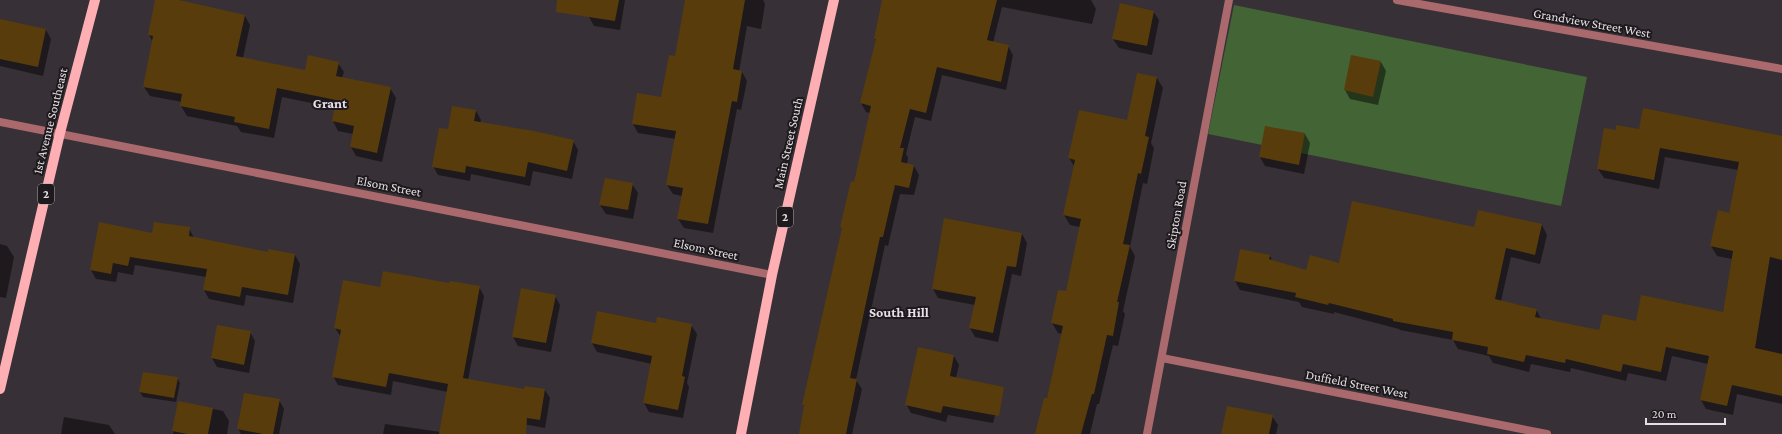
<svg xmlns="http://www.w3.org/2000/svg" width="1782" height="434" font-family="'Crimson Pro',serif">
<rect width="100%" height="100%" fill="#373037"/>
<polygon fill="#436434" points="1234,5 1587,77 1561,206 1208,134"/>
<g fill="#0007">
<polygon points="156,0 172,0 245,16 250,25 243,58 306,71 338,63 344,72 342,78 390,88 396,98 382,162 356,156 351,147 353,134 338,131 333,121 336,108 282,97 274,138 241,132 237,126 187,116 181,106 182,102 150,96 144,87 153,42 149,35"/>
<polygon points="591,0 625,0 620,30 594,26 589,17"/>
<polygon points="686,0 763,0 765,4 761,29 747,26 739,72 742,72 747,81 741,110 737,109 713,233 684,228 678,219 682,196 673,194 667,185 676,139 638,133 633,124 662,98 676,58"/>
<polygon points="889,0 1091,0 1096,9 1092,24 1002,7 993,43 1008,46 1013,55 1006,90 942,75 931,121 915,117 906,154 908,158 907,164 914,166 919,175 914,195 900,194 888,246 885,245 856,380 862,389 852,434 800,434 805,407 803,405 843,229 841,227 855,183 870,113 866,112 861,103 876,41 875,38"/>
<polygon points="1153,11 1159,20 1152,55 1119,48 1113,39"/>
<polygon points="0,20 46,30 51,39 43,76 0,66"/>
<polygon points="1381,62 1386,71 1378,105 1350,99 1345,90"/>
<polygon points="1138,74 1157,78 1163,88 1151,143 1154,148 1147,184 1143,183 1130,247 1135,256 1123,311 1125,314 1118,346 1113,345 1099,404 1097,404 1090,434 1036,434 1047,399 1062,334 1058,333 1052,323 1067,292 1080,227 1070,225 1064,215 1074,166 1069,158 1128,122"/>
<polygon points="476,111 481,120 480,123 573,141 578,150 572,179 533,171 530,186 471,174 470,181 438,175 433,166 448,131"/>
<polygon points="1616,131 1640,131 1782,138 1782,404 1737,394 1733,415 1706,409 1701,400 1708,364 1672,356 1666,381 1628,373 1626,381 1571,368 1570,372 1531,364 1529,372 1493,363 1489,356 1458,349 1453,340 1400,330 1399,329 1334,312 1334,314 1302,307 1299,302 1240,290 1235,281 1270,256 1272,260 1307,271 1475,228 1478,211 1542,225 1547,235 1540,264 1511,257 1501,301 1536,309 1541,319 1600,331 1636,322 1723,313 1732,259 1717,256 1711,246 1729,214 1738,170 1665,157 1659,189 1604,178 1598,169"/>
<polygon points="1305,134 1310,143 1304,174 1265,166 1260,157"/>
<polygon points="632,184 638,193 633,219 606,214 600,205"/>
<polygon points="189,228 194,238 268,253 295,255 300,264 293,303 246,295 244,306 209,299 204,290 206,277 135,265 133,275 118,272 116,282 96,279 91,270 153,234"/>
<polygon points="1022,234 1027,243 1021,276 1012,274 998,342 975,337 970,328 975,305 938,298 933,289"/>
<polygon points="0,244 7,246 14,257 6,298 0,297"/>
<polygon points="450,284 479,287 484,296 468,380 525,391 545,390 550,398 545,428 495,419 493,434 383,434 385,424 441,432 448,392 393,381 391,395 338,385 333,376 341,337 335,328 380,288"/>
<polygon points="555,296 560,305 551,352 518,346 513,337"/>
<polygon points="598,312 656,324 691,325 697,334 687,383 689,387 683,418 649,412 644,403 652,364 597,352 592,343"/>
<polygon points="218,326 250,332 255,341 249,373 217,367 212,358"/>
<polygon points="954,356 959,365 956,378 1000,395 993,423 948,415 946,422 911,413 906,404"/>
<polygon points="177,378 180,383 176,402 143,397 140,392"/>
<polygon points="279,400 284,409 279,434 241,434 238,428"/>
<polygon points="179,402 223,411 229,421 227,434 173,434"/>
<polygon points="1272,416 1278,425 1276,434 1222,434"/>
<polygon points="64,417 109,425 115,434 61,434"/>
</g>
<g fill="#593c0b">
<polygon points="155,0 179,0 245,15 236,56 305,70 308,55 339,62 336,76 391,87 377,153 350,147 354,126 332,121 336,100 277,88 269,129 234,122 235,117 180,106 182,94 143,87 153,36 148,35"/>
<polygon points="557,0 619,0 615,21 556,12"/>
<polygon points="685,0 745,0 733,69 742,71 737,102 732,101 708,224 677,219 683,188 666,185 676,131 632,124 637,93 661,97 669,55 675,56"/>
<polygon points="882,0 997,0 987,40 1009,45 1001,82 937,67 926,113 910,109 900,148 904,148 901,162 914,165 909,188 895,185 883,237 880,237 850,378 857,379 846,434 799,434 804,405 802,405 842,228 840,227 851,181 854,182 871,106 860,103 876,39 874,39"/>
<polygon points="1120,3 1154,11 1147,46 1112,39"/>
<polygon points="0,19 46,29 38,67 0,59"/>
<polygon points="1351,55 1381,61 1373,97 1344,90"/>
<polygon points="1137,73 1157,77 1145,136 1149,137 1141,174 1138,173 1123,244 1130,245 1117,302 1119,302 1113,336 1107,335 1094,394 1092,394 1081,434 1035,434 1044,398 1047,398 1063,326 1051,323 1058,290 1066,291 1081,219 1063,215 1075,160 1068,158 1079,110 1127,120"/>
<polygon points="452,106 476,110 474,121 534,131 574,140 567,171 528,162 525,177 466,166 465,173 432,167 439,128 448,129"/>
<polygon points="1643,108 1782,136 1782,260 1770,257 1755,348 1782,354 1782,396 1732,385 1727,406 1700,400 1709,356 1666,347 1661,372 1623,364 1621,372 1566,359 1565,363 1526,355 1524,362 1487,354 1488,347 1452,340 1453,332 1393,321 1393,319 1329,303 1328,305 1295,297 1296,293 1234,281 1240,249 1270,255 1269,259 1306,270 1310,255 1339,263 1352,201 1474,227 1478,210 1542,224 1535,255 1506,248 1495,299 1537,309 1535,317 1599,330 1603,314 1636,321 1641,295 1723,312 1733,251 1710,246 1718,210 1729,213 1739,162 1660,148 1654,180 1597,169 1604,128 1616,130 1616,125 1639,129"/>
<polygon points="1265,126 1305,133 1299,165 1259,157"/>
<polygon points="605,178 633,183 628,210 599,205"/>
<polygon points="944,218 1022,233 1016,267 1007,266 993,333 969,328 976,297 932,289"/>
<polygon points="99,222 152,233 154,222 190,227 189,236 268,252 268,249 295,254 288,295 242,287 240,297 203,290 207,269 130,257 128,266 113,263 111,274 90,270"/>
<polygon points="383,271 449,283 450,281 480,286 463,378 524,389 525,386 545,389 540,420 527,418 526,434 439,434 448,384 389,373 386,387 332,377 341,330 334,328 343,280 380,287"/>
<polygon points="521,288 556,295 546,343 512,337"/>
<polygon points="597,311 656,323 657,317 692,324 682,376 685,377 678,410 643,403 652,356 591,343"/>
<polygon points="217,325 251,331 244,365 211,358"/>
<polygon points="918,347 954,355 950,376 1004,387 999,416 943,406 941,413 905,405"/>
<polygon points="143,372 178,377 174,398 139,392"/>
<polygon points="244,393 280,399 273,434 263,434 237,429"/>
<polygon points="178,401 213,408 208,434 187,434 172,431"/>
<polygon points="1227,406 1273,415 1269,434 1221,434"/>
</g>
<g fill="none" stroke-linecap="round" stroke-linejoin="round">
<g stroke="#a9696d" stroke-width="8">
<polyline points="1397,0 1782,69"/>
<polyline points="0,122 772,275"/>
<polyline points="1162,358 1547,434"/>
<polyline points="1147,434 1229,0"/>
</g>
<g stroke="#feafb3" stroke-width="10">
<polyline points="0,389 60,133 95,0"/>
<polyline points="741,434 772,275 834,0"/>
</g>
</g>
<g text-anchor="middle" dominant-baseline="central" stroke-width="4" stroke-linejoin="round" paint-order="stroke">
<g fill="#1d191c" stroke="#a8a4a7" stroke-width="1">
<rect x="38" y="184" width="16" height="20" rx="3"/>
<rect x="777" y="207" width="16" height="20" rx="3"/>
</g>
<g font-size="12" font-weight="bold" fill="#e3dfe3">
<text x="46" y="194">2</text>
<text x="785" y="217">2</text>
</g>
<g font-size="13" fill="#e3dfe3" stroke="#1d191c">
<text transform="translate(1592 23) rotate(10)">Grandview Street West</text>
<text transform="translate(50 121) rotate(-76)">1st Avenue Southeast</text>
<text transform="translate(788 143) rotate(-77)">Main Street South</text>
<text transform="translate(389 186) rotate(11)">Elsom Street</text>
<text transform="translate(1176 215) rotate(-80)">Skipton Road</text>
<text transform="translate(706 249) rotate(12)">Elsom Street</text>
<text transform="translate(1357 384) rotate(11)">Duffield Street West</text>
</g>
<g font-size="14" font-weight="bold" fill="#eae0e9" stroke="#1d191c">
<text x="330" y="103">Grant</text>
<text x="899" y="312">South Hill</text>
</g>
</g>
<path d="M1646 418v6h79v-6" fill="none" stroke="#e3dfe3" stroke-width="2"/>
<text x="1652" y="418" font-size="12" fill="#e3dfe3" stroke="#1d191c" stroke-width="3" paint-order="stroke">20 m</text>
</svg>
